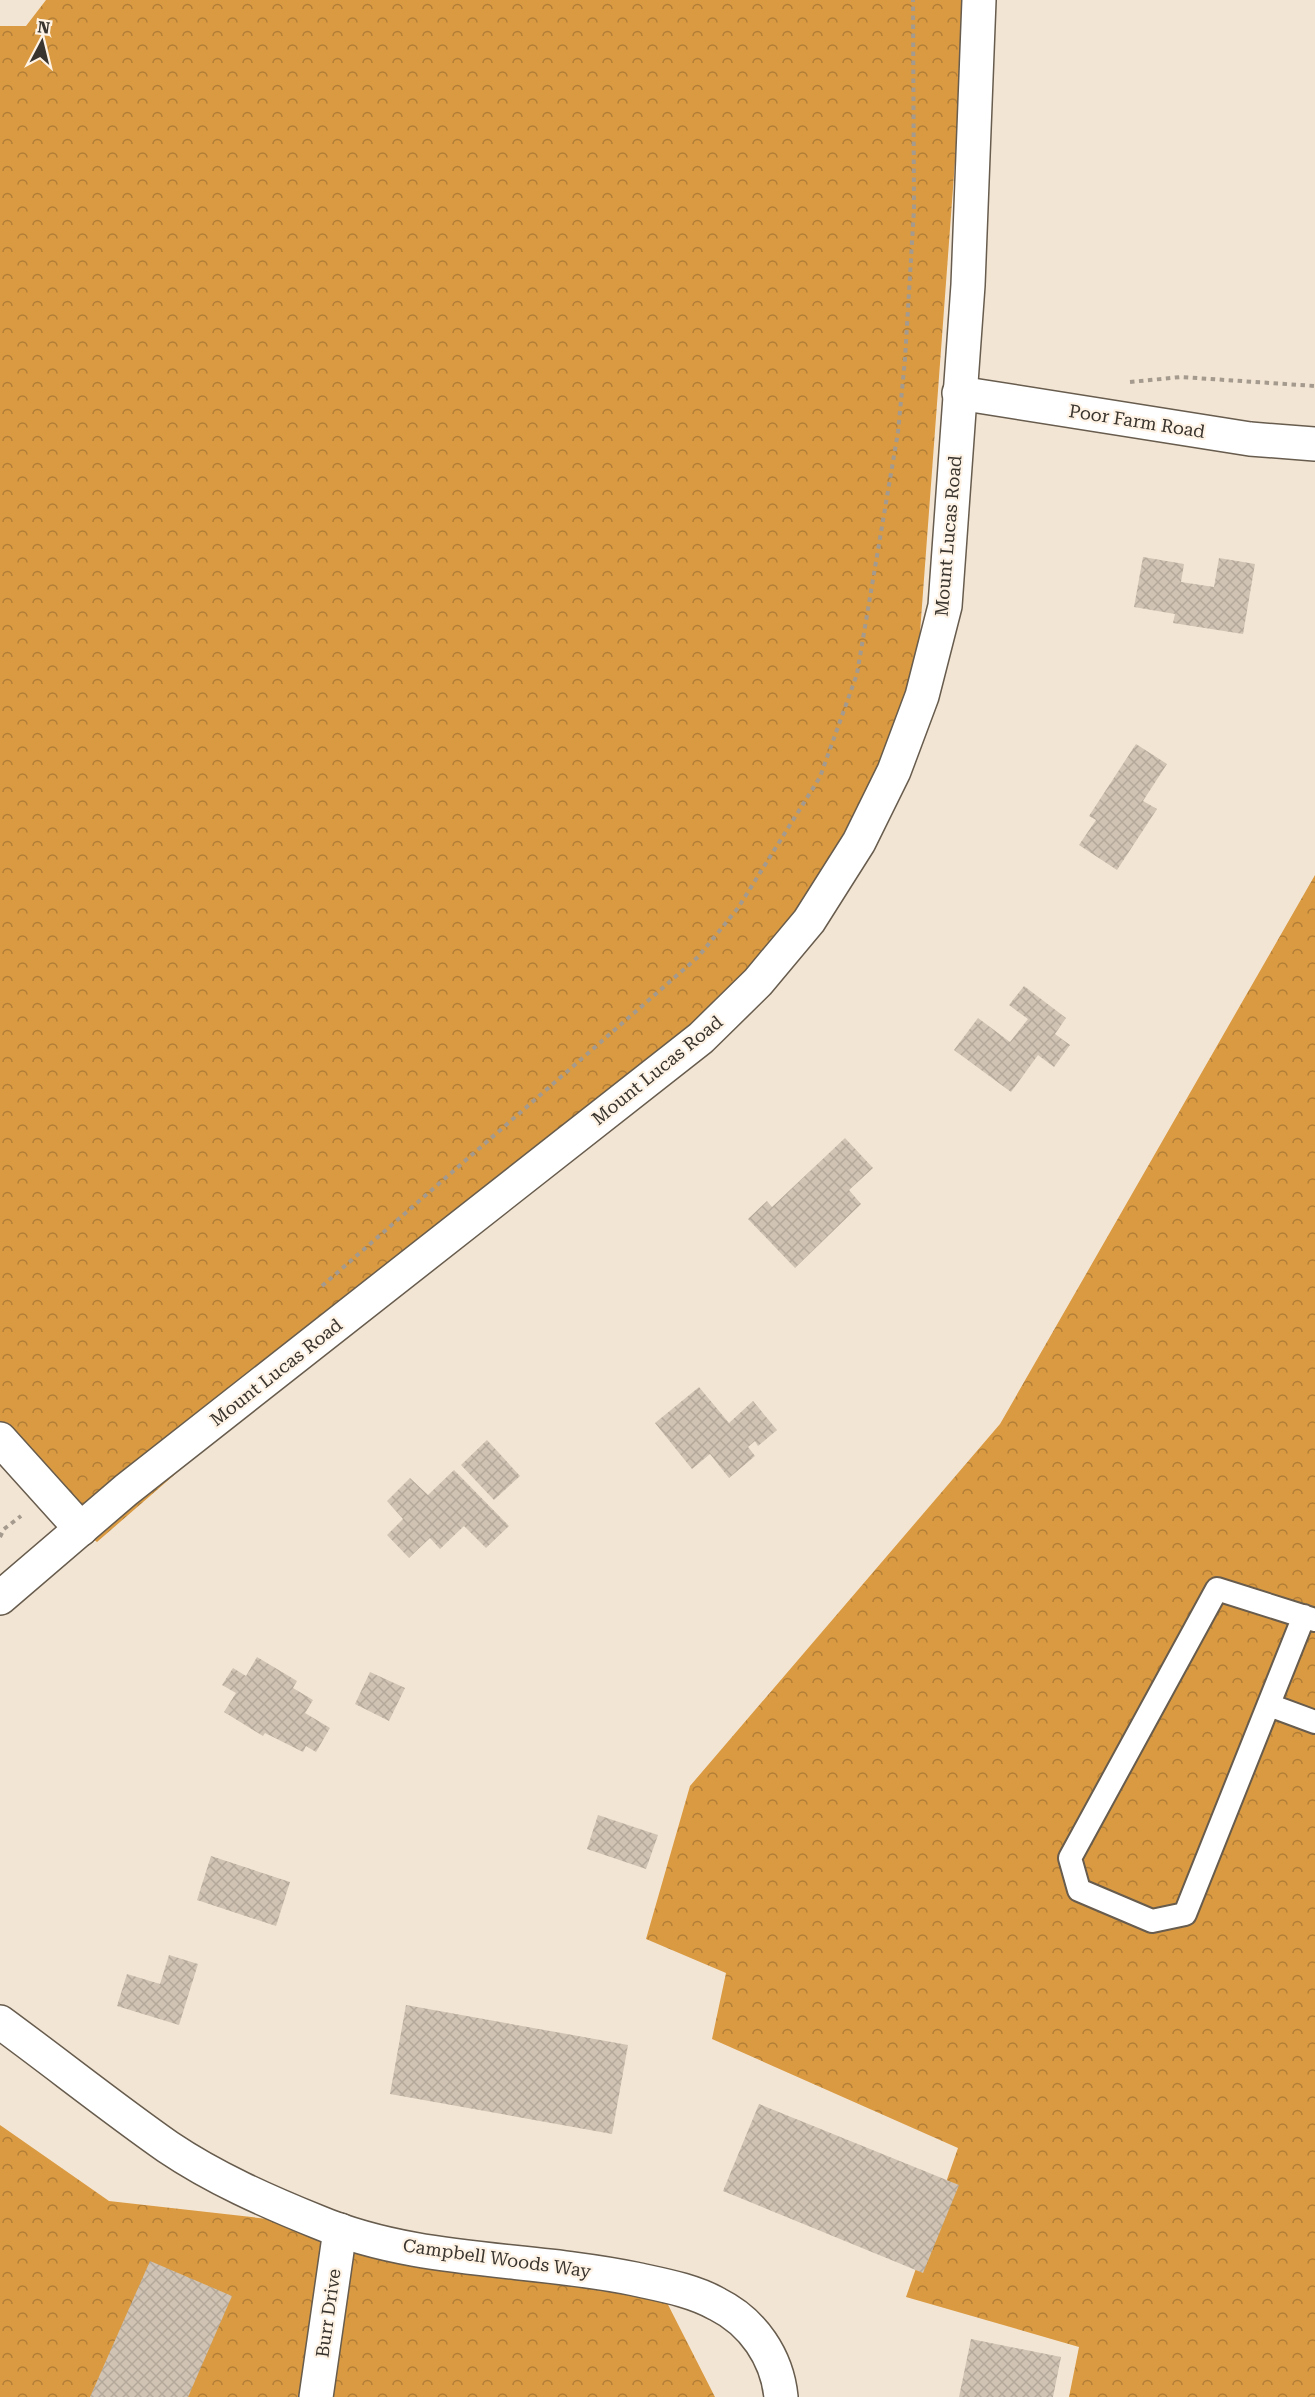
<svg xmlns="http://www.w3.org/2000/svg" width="1315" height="2397" font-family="'Roboto Serif',serif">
<defs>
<pattern id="forest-crowns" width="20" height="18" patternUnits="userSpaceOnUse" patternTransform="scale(1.5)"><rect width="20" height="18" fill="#da9a41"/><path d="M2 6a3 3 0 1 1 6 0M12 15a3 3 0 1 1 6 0" fill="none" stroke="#b27e37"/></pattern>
<pattern id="building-cross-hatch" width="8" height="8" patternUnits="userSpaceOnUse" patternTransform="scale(1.5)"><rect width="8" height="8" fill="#d0c3b3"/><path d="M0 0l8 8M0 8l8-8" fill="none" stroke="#b3a89a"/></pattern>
</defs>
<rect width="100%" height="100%" fill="#f3e5d4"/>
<g fill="url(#forest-crowns)">
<polygon points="46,0 967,0 915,700 791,940 97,1542 0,1465 0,26 26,26"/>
<polygon points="1315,875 1315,2397 1069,2397 1079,2347 906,2297 958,2148 712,2039 726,1973 646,1939 690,1786 1000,1424"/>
<polygon points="0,2125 109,2201 339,2227 658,2285 715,2397 0,2397"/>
</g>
<g fill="url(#building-cross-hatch)">
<polygon points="1143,557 1184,564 1181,582 1214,587 1219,558 1255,564 1243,634 1173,623 1175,614 1134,607"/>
<polygon points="1136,744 1167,764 1143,801 1157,809 1117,870 1079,845 1096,820 1089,816"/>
<polygon points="1024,986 1066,1018 1055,1034 1070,1045 1054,1067 1038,1055 1011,1092 954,1050 978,1018 1010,1042 1028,1019 1009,1005"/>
<polygon points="845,1138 873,1168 849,1190 861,1204 795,1268 748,1219 767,1201 772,1207"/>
<polygon points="699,1387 729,1423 753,1401 777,1430 758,1446 755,1441 748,1447 755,1456 729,1478 710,1454 692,1469 655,1423"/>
<polygon points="487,1440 520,1476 494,1500 461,1465"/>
<polygon points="454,1470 509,1526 486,1548 464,1526 440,1549 430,1538 409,1558 387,1535 403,1519 387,1501 410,1478 428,1495"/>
<polygon points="257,1657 297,1681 293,1688 313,1700 305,1713 330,1728 316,1752 306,1746 303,1752 265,1733 263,1736 224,1712 236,1693 222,1685 233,1668 246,1676"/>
<polygon points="370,1672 405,1688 389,1721 355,1704"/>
<polygon points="598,1815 658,1835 646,1869 587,1849"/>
<polygon points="211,1856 290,1882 276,1926 197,1900"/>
<polygon points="169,1955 198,1964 179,2025 117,2006 127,1974 160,1984"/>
<polygon points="406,2005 628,2045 612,2134 390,2094"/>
<polygon points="759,2104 959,2185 923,2273 723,2191"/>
<polygon points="150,2261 232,2296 188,2397 90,2397"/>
<polygon points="971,2339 1061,2357 1053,2397 959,2397"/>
</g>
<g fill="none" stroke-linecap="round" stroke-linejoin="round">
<defs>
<g id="lane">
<polyline points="1304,1616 1185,1914 1152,1921 1079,1890 1070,1858 1217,1589 1315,1620"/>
<polyline points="1269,1705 1315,1722"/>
</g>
<g id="street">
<polyline points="959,393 1250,439 1315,444"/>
<polyline points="0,1439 81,1529"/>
<path d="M0,2022C56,2063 111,2107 168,2147C214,2178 266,2201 318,2222C418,2264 530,2257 635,2279C662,2285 692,2290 717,2304C753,2322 777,2357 781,2397"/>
<polyline points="316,2397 340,2230"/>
</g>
<polyline id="secondary" points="0,1598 126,1490 701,1038 758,982 809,921 859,842 894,771 922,696 945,606 968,285 979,0"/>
</defs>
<use href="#lane" stroke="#675c4d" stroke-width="26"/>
<use href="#street" stroke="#675c4d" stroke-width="36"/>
<use href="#secondary" stroke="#675c4d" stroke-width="36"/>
<g stroke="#a49a8e" stroke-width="4" stroke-dasharray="4.5 4.5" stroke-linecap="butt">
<polyline points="1130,382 1181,377 1315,386"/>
<polyline points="322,1286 698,957 738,908 820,777 857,674 898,432 905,359 914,209 913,0"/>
<polyline points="0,1537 4,1529 21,1516"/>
</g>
<use href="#lane" stroke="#fff" stroke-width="22"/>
<use href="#street" stroke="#fff" stroke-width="33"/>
<use href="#secondary" stroke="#fff" stroke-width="33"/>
</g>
<g text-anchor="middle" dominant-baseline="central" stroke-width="4.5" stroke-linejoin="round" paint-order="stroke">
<g font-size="18" fill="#39342e" stroke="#fef3e5">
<text transform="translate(1137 421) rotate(9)">Poor Farm Road</text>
<text transform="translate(948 536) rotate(-85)">Mount Lucas Road</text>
<text transform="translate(657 1070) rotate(-39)">Mount Lucas Road</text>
<text transform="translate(276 1372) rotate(-38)">Mount Lucas Road</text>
<text transform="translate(497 2258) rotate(8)">Campbell Woods Way</text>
<text transform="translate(328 2313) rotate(-82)">Burr Drive</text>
</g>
</g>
<g transform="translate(42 42) rotate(7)" stroke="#fef3e5" stroke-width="4.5" paint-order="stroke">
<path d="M0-4.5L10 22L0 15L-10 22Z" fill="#39342e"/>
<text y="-9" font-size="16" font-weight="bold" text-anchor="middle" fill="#39342e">N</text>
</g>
</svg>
